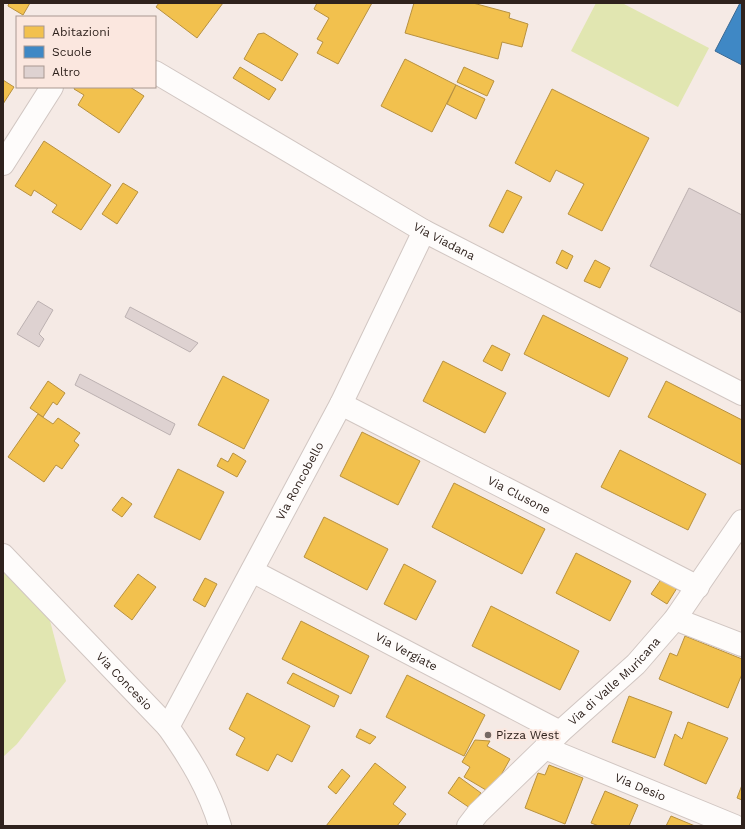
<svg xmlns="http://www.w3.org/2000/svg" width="745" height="829" font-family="'Work Sans',sans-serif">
<rect width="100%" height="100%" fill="#f5eae5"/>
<g fill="#e1e6b1">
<polygon points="596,3 622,3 709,48 678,107 571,51"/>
<polygon points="3,572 49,617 66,681 17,744 3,757"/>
</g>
<g fill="#f2c14e" stroke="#b8913f">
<polygon points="9,3 30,3 23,15 8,6"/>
<polygon points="159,3 223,3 197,38 156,7"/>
<polygon points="317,3 372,3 338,64 317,53 323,42 317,39 329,18 314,9"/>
<polygon points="414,3 473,3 510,13 509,18 528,24 522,47 502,42 498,59 405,33"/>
<polygon points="264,33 298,54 282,81 244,59 258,34"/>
<polygon points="405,59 456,85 432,132 381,106"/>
<polygon points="240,67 276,89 269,100 233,78"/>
<polygon points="464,67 494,81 487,96 457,82"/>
<polygon points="3,80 14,87 3,104"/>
<polygon points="456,85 485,99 476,119 447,104"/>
<polygon points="75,87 130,87 144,96 119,133 78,105 84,95 74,89"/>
<polygon points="552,89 649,138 602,231 568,214 584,184 556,170 550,182 515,163"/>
<polygon points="44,141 111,185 81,230 52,212 57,205 34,190 31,196 15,186"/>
<polygon points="123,183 138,192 117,224 102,214"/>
<polygon points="507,190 522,197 503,233 489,226"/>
<polygon points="562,250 573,256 567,269 556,263"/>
<polygon points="595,260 610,268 600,288 584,281"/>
<polygon points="543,315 628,358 609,397 524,354"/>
<polygon points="492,345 510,354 502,371 483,361"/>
<polygon points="443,361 506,393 485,433 423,401"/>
<polygon points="223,376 269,400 244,449 198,425"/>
<polygon points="48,381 65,393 57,405 53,402 43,417 30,408"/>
<polygon points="666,381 742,420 742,465 648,417"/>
<polygon points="38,414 53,424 58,418 80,433 74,441 79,445 62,469 56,465 44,482 8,457"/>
<polygon points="362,432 420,461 398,505 340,476"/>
<polygon points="620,450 706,494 688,530 601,487"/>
<polygon points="233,453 246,461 237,477 217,466 221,458 228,462"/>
<polygon points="178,469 224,492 200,540 154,517"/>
<polygon points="454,483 545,529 522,574 432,527"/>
<polygon points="122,497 132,504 122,517 112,510"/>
<polygon points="324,517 388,549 367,590 304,557"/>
<polygon points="576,553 631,581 610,621 556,593"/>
<polygon points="404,564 436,581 416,620 384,604"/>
<polygon points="138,574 156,587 132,620 114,606"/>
<polygon points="205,578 217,584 205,607 193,600"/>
<polygon points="662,578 677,588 667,604 651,594"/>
<polygon points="491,606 579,651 560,690 472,646"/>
<polygon points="301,621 369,656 351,694 282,659"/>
<polygon points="685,636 742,659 742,674 728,708 659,679 670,653 677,656"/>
<polygon points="293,673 339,696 334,707 287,683"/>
<polygon points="407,675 485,715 464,756 386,717"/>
<polygon points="247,693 310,726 292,762 277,754 268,771 236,755 245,738 229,729"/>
<polygon points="629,696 672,712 655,758 612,742"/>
<polygon points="688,722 728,738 706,784 664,765 675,734 682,739"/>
<polygon points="360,729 376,737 370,744 356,737"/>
<polygon points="475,740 490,741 487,746 510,759 491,793 464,777 470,767 462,762"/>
<polygon points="375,763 406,787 393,804 406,814 397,826 326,826"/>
<polygon points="549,765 583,778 565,824 525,808 538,773 545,775"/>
<polygon points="342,769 350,776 336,794 328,787"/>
<polygon points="459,777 481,793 470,808 448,793"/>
<polygon points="742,785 742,800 737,798"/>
<polygon points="605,791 638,805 629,826 599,826 591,823"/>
<polygon points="671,816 695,826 666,826"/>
</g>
<polygon fill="#3f88c5" stroke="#3a6993" points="740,3 742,3 742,65 715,51"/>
<g fill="#ded2d1" stroke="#bcb1b1">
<polygon points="689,188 742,215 742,313 650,266"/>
<polygon points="38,301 53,310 39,334 44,339 39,347 17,334"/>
<polygon points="130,307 198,343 190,352 125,317"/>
<polygon points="80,374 175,424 170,435 75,385"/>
</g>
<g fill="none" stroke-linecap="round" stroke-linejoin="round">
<defs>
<g id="minor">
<path id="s1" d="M155,72L424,231L742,394"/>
<polyline points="3,164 52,87"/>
<path id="s2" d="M341,404L698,587"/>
<path id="s3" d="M252,571L560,732"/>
<polyline points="675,619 742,645"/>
<path id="s4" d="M168,727L341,404L424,231"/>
<path id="s5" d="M545,748L735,826"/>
<path id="s6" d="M468,826L478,813L545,748L560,732L636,664L675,619L742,521"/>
</g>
<g id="tertiary">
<path id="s7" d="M3,555L168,727C190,758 209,789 220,826"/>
</g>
</defs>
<use href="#minor" stroke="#d1c6c2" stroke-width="24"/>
<use href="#tertiary" stroke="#d1c6c2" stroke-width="24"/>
<use href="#minor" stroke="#fefcfb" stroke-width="22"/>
<use href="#tertiary" stroke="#fefcfb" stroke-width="22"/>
</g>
<circle fill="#746863" stroke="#fbe7df" stroke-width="1.5" cx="488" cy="735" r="4"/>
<g text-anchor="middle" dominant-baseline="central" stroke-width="4" stroke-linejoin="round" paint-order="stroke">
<g font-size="12" fill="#2f221d" stroke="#fbe7df">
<text stroke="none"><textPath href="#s1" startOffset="335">Via Viadana</textPath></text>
<text stroke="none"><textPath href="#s4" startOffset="279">Via Roncobello</textPath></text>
<text stroke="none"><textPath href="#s2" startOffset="200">Via Clusone</textPath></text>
<text stroke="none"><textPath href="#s3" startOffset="174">Via Vergiate</textPath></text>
<text stroke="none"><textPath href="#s7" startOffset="175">Via Concesio</textPath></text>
<text stroke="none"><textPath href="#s6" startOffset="206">Via di Valle Muricana</textPath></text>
<text stroke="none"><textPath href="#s5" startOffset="103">Via Desio</textPath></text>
</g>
<g font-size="12" fill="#2f221d" stroke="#fbe7df" text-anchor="start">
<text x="496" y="735">Pizza West</text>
</g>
</g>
<rect width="745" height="829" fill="none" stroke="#2f221d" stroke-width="8"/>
<rect x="16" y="16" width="140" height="72" fill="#fbe7df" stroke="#a99891"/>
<rect x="24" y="26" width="20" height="12" fill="#f2c14e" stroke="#a99891"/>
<text x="52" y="36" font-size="12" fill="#2f221d">Abitazioni</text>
<rect x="24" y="46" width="20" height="12" fill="#3f88c5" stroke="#a99891"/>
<text x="52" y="56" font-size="12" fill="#2f221d">Scuole</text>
<rect x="24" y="66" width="20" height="12" fill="#ded2d1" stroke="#a99891"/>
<text x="52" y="76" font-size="12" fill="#2f221d">Altro</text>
</svg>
